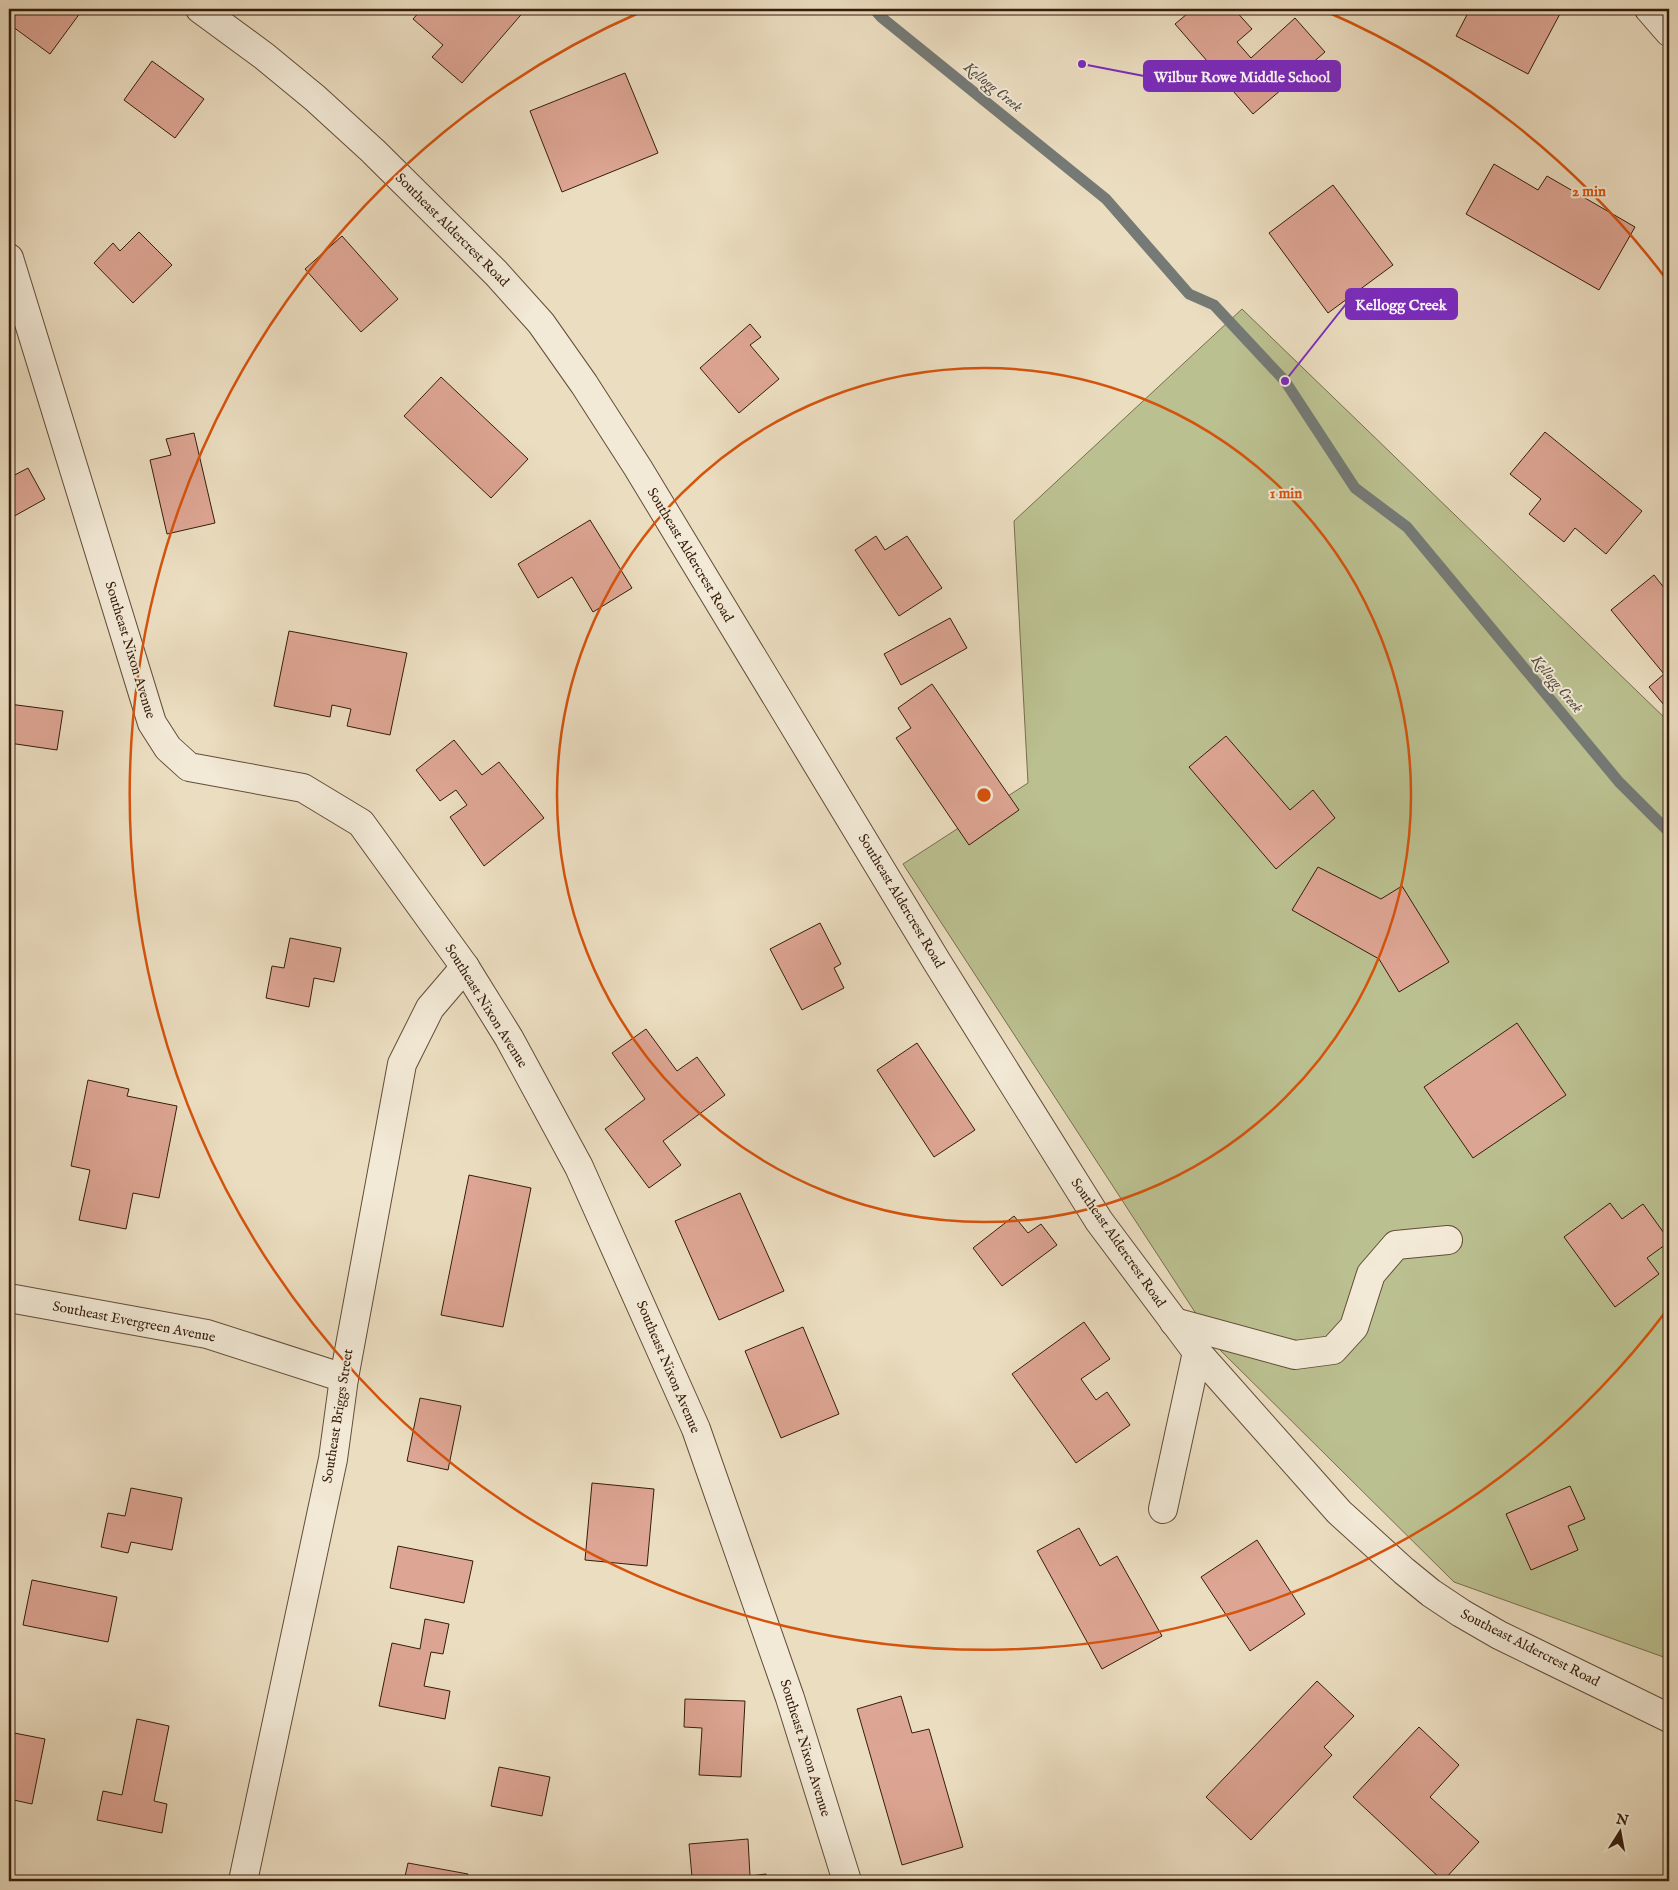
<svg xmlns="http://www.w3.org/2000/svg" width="1678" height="1890" font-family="'IM FELL English',serif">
<rect width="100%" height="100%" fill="#ebddc0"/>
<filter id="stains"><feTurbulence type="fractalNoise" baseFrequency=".004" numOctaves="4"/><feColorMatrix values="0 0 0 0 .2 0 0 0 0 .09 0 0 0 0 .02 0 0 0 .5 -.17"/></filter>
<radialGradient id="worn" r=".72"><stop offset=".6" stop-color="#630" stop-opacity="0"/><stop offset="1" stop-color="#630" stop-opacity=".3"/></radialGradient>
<polygon fill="#bbc090" stroke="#786e4d" points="1242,309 1669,722 1669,1659 1454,1582 1219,1349 903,864 1028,783 1014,521"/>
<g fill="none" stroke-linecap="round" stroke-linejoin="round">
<polyline stroke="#757a76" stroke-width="11" points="874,9 881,17 1106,199 1189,294 1214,305 1285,381 1355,488 1407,527 1619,782 1669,832"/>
</g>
<g fill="#dda593" stroke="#351d0a">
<polygon points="12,9 83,9 50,54 9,24 9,13"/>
<polygon points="422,9 526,9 462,83 432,57 443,45 413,19"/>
<polygon points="1193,9 1234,9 1252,29 1237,42 1251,58 1295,18 1325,52 1253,114 1175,24"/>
<polygon points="1470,9 1559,9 1562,10 1528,74 1456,36"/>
<polygon points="152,61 204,99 175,138 124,100"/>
<polygon points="625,73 658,153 562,192 530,111"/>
<polygon points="1494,164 1538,190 1547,176 1635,227 1599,290 1466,214"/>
<polygon points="1333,185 1393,265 1328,313 1269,233"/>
<polygon points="139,232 172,265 133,303 94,263 113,243 120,251"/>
<polygon points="342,236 398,299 361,332 305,269"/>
<polygon points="750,324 761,337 750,345 779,379 739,413 700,368"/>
<polygon points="441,377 528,459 491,498 404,416"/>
<polygon points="1545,432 1642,511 1606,554 1575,528 1564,542 1529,514 1541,499 1510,474"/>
<polygon points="194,433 215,523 167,534 150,460 171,455 166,439"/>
<polygon points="28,468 45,499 9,519 9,478"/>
<polygon points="590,520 632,588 593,612 572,577 538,598 518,564"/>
<polygon points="876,536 885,550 907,536 942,588 899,616 855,550"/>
<polygon points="1654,575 1669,594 1669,711 1649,687 1664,674 1611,610"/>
<polygon points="950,618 967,648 901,685 884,654"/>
<polygon points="289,631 407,653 390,735 347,726 351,709 332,705 330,717 274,706"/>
<polygon points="932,684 1019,810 969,845 896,738 911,728 898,708"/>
<polygon points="9,704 63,711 57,750 9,743"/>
<polygon points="1226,736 1290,810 1313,790 1335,818 1276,869 1189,767"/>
<polygon points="454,740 482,775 499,762 544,818 484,866 450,817 467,805 456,790 440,801 416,770"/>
<polygon points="1318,867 1381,899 1402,886 1449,962 1399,992 1379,959 1292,910"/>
<polygon points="820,923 841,964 834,968 844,988 802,1010 770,949"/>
<polygon points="290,938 341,948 334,982 314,978 309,1007 266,998 272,966 284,968"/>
<polygon points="1517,1023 1566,1095 1473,1158 1424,1087"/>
<polygon points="646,1029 677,1071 697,1057 725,1095 663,1141 681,1165 649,1188 605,1129 645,1099 612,1053"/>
<polygon points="917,1043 975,1130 934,1157 877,1070"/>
<polygon points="88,1080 129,1089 127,1096 177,1106 159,1198 133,1193 126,1229 79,1220 90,1170 71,1166"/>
<polygon points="469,1175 531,1188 503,1327 441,1315"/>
<polygon points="740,1193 784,1291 719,1320 675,1221"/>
<polygon points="1610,1203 1622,1219 1643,1204 1669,1240 1669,1242 1647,1258 1659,1274 1615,1307 1564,1237"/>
<polygon points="1014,1216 1028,1233 1041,1224 1057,1245 1002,1286 973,1248"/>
<polygon points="1084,1322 1110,1359 1081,1379 1096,1400 1107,1392 1130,1425 1076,1463 1012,1374"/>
<polygon points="803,1327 839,1414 781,1438 745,1351"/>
<polygon points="420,1398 461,1406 448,1470 407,1461"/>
<polygon points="592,1483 654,1489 647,1566 585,1560"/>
<polygon points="1570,1486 1585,1519 1568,1526 1578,1550 1531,1570 1506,1514"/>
<polygon points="131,1488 182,1498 172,1550 131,1542 128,1553 101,1547 108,1513 125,1516"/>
<polygon points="1079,1528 1100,1566 1117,1556 1162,1636 1102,1669 1037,1551"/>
<polygon points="1257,1540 1305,1614 1250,1651 1201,1577"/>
<polygon points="398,1546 473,1561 464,1603 390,1588"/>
<polygon points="32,1580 117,1597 108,1642 23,1625"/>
<polygon points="425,1619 449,1624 443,1654 431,1652 424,1686 450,1691 445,1719 379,1706 392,1643 420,1649"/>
<polygon points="1317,1681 1354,1716 1324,1747 1332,1755 1251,1840 1206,1797"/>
<polygon points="901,1696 912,1733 929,1729 963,1847 902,1865 857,1709"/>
<polygon points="685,1699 745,1701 741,1777 699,1775 702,1728 684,1727"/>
<polygon points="137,1719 169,1726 154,1801 167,1804 162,1833 97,1820 103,1791 122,1795"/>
<polygon points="1419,1727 1459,1765 1430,1797 1479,1842 1443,1881 1353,1797"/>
<polygon points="9,1732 45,1739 32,1804 9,1799"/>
<polygon points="499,1767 550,1777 542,1816 491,1806"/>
<polygon points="748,1839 750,1876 766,1874 766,1881 666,1881 666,1879 692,1877 689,1844"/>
<polygon points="408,1863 468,1874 467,1881 404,1881"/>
</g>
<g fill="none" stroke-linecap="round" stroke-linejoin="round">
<defs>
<g id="minor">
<polyline points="200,9 264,56 315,98 373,151 496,273 541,323 584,384 638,468 937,962 1099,1221 1197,1352 1339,1512 1404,1571 1431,1593 1461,1613 1499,1635 1669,1718"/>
<polyline points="1649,9 1669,32"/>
<polyline points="9,258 152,723 168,748 189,767 303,788 361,823 465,967 509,1038 579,1167 696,1429 790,1698 847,1881"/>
<polyline points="9,1298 207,1334 344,1378"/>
<polyline points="1174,1322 1295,1355 1333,1350 1354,1327 1371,1274 1396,1245 1448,1240"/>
<polyline points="1163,1509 1197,1352"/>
<polyline points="243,1881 333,1459 344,1378 402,1064 430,1008 465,967"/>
</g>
</defs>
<use href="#minor" stroke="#624d38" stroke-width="30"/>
<use href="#minor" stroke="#f2e9d6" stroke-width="28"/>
</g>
<g fill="none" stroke="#d6530c" stroke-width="2.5">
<circle cx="984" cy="795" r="427"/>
<path d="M1667 1310A855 855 0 1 1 643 11M1325 11A855 855 0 0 1 1667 280"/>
</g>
<g text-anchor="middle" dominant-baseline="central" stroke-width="4" stroke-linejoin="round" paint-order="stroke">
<g font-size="14" fill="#351d0a" stroke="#f2e9d6">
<text transform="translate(452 230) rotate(45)">Southeast Aldercrest Road</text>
<text transform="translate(690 555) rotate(59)">Southeast Aldercrest Road</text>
<text transform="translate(130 650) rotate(73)">Southeast Nixon Avenue</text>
<text transform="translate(901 901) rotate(59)">Southeast Aldercrest Road</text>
<text transform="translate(486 1006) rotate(58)">Southeast Nixon Avenue</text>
<text transform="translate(1118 1243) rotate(55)">Southeast Aldercrest Road</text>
<text transform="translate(134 1322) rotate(11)">Southeast Evergreen Avenue</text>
<text transform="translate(668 1367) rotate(67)">Southeast Nixon Avenue</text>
<text transform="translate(338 1416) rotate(-81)">Southeast Briggs Street</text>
<text transform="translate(1530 1648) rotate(27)">Southeast Aldercrest Road</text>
<text transform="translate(805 1748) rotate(73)">Southeast Nixon Avenue</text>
</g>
<g font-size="15" font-style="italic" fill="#554c40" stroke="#f2e9d6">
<text transform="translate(993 87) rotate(39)">Kellogg Creek</text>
<text transform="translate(1557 684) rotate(50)">Kellogg Creek</text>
</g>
</g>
<circle cx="984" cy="795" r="8" fill="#d6530c" stroke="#f2e9d6" stroke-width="2.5"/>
<g font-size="15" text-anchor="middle" font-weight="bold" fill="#d6530c" stroke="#f2e9d6" stroke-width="4" stroke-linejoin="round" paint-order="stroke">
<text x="1589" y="196">2 min</text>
<text x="1286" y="498">1 min</text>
</g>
<path fill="none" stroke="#7b2cbf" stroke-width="2" d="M1082 64L1144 76M1285 381L1346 304"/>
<g fill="#7b2cbf" stroke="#f2e9d6" stroke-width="2">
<circle cx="1082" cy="64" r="5"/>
<circle cx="1285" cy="381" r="5"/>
</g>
<g fill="#7b2cbf" stroke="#7b2cbf" stroke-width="2">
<rect x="1144" y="61" width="196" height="30" rx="5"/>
<rect x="1346" y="289" width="111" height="30" rx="5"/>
</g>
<g font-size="15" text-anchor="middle" font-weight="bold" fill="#fff">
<text x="1242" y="82">Wilbur Rowe Middle School</text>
<text x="1401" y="310">Kellogg Creek</text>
</g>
<rect width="1678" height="1890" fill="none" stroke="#ebddc0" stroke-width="30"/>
<rect x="10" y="10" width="1658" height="1870" fill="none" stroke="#351d0a" stroke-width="2.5"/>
<rect x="15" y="15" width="1648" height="1860" fill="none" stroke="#351d0a"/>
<g transform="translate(1620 1832) rotate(11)" stroke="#f2e9d6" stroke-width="4" paint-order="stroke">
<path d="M0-4L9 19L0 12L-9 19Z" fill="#351d0a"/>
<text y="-8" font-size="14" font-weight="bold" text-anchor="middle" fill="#351d0a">N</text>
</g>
<rect width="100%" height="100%" filter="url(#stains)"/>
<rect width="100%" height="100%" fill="url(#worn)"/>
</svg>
